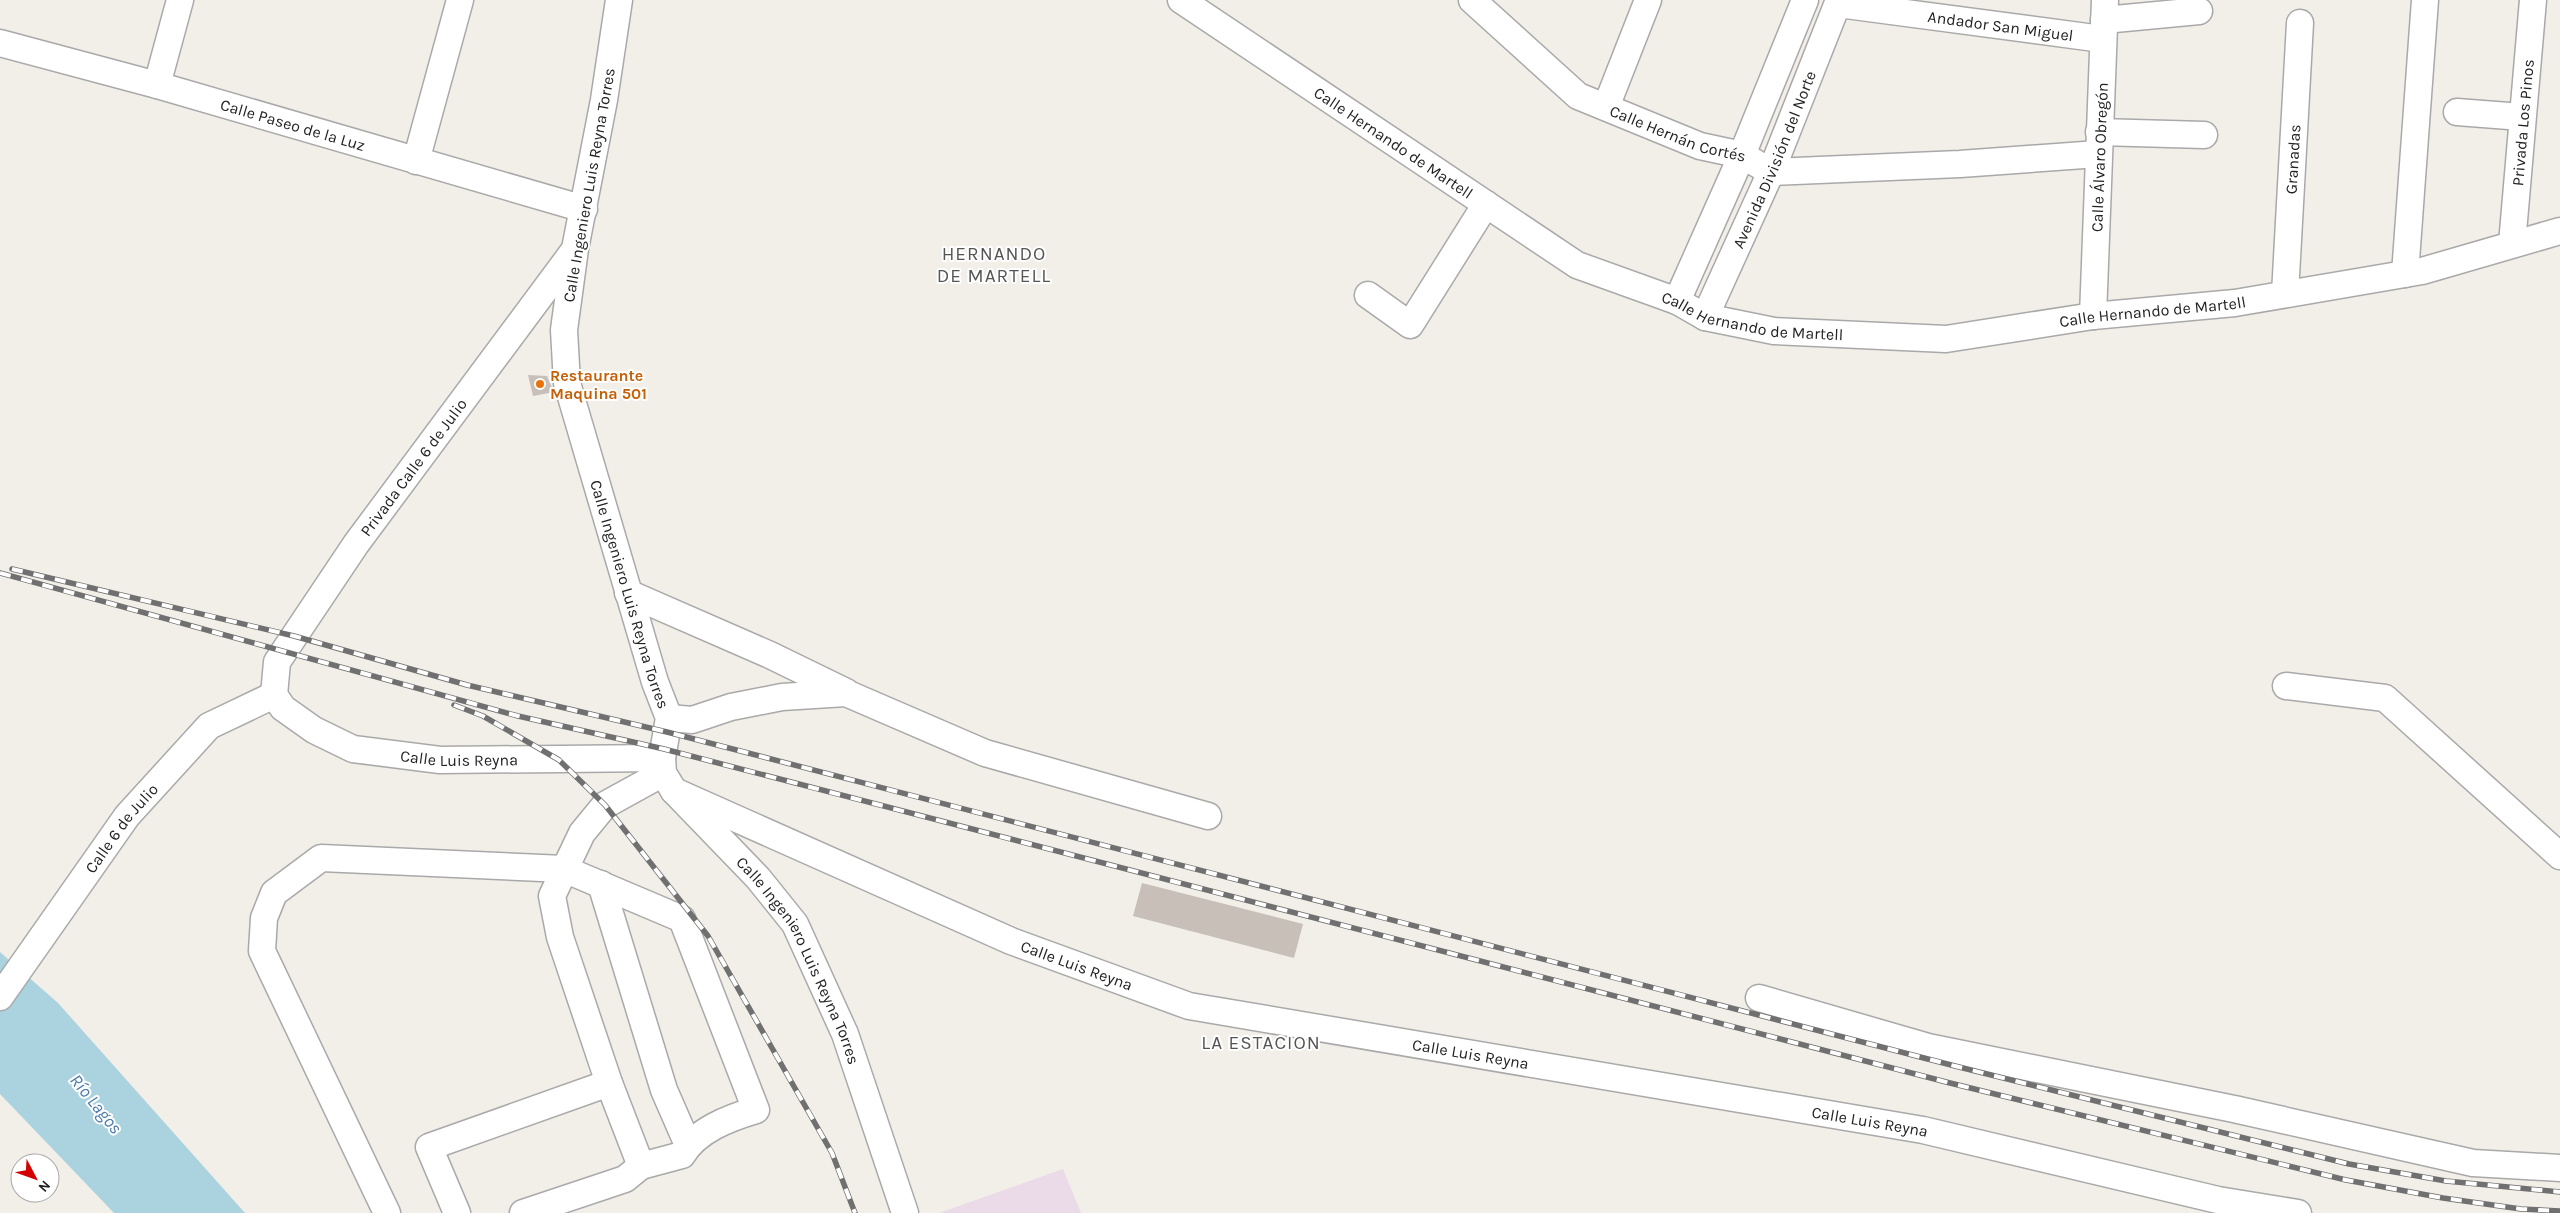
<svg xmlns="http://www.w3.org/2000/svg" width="2560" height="1213" font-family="Karla,sans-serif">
<rect width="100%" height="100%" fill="#f2efe9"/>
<polygon fill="#ebdbe8" points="1063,1169 1081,1213 939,1213"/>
<polygon fill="#aad3df" points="0,952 58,1003 245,1213 114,1213 0,1094"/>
<g fill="#c7bfb8">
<polygon points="528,375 547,376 554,392 533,396"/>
<polygon points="1142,883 1303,924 1294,958 1133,916"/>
</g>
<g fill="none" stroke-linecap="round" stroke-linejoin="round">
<defs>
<g id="minor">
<path id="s1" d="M619,0L604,100L575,249L564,330L567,383L655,682L669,718L662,758L663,773L674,791L758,878L795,924L845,1034L905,1213"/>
<path id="s2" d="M1181,0L1577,265L1677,301L1705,317L1774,331L1946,339L2093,316L2235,303L2422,271L2560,231"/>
<path id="s3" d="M1472,0L1578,96L1700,146L1742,155L1771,172L1960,164L2098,154"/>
<path id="s4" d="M1838,4L2102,39"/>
<polyline points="2104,20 2199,11"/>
<path id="s5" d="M0,43L157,85L584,209"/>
<polyline points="157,85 180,0"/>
<polyline points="1606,107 1648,0"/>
<polyline points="2457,112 2522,117"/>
<polyline points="2099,132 2204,135"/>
<polyline points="416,161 460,0"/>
<path id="s6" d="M2512,244L2533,0"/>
<polyline points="2405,274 2425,0"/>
<path id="s7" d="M2285,294L2300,23"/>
<polyline points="1368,295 1410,325 1486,204"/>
<polyline points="1677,301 1742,155 1805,0"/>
<path id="s8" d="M2093,316L2105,0"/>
<path id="s9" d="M1705,317L1771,172L1839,0"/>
<polyline points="628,593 770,655 846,692"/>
<polyline points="2286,686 2385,698 2560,856"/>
<path id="s10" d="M274,695L277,662L356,544L573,252"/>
<path id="s11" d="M274,695L283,708L314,730L353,749L440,760L662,758"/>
<polyline points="669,718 692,720 731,707 782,697 846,693 985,753 1208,816"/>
<path id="s12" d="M674,791L1011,941L1189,1006L1923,1130L2218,1200L2298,1213"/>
<polyline points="601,884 664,1090 688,1145"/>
<path id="s13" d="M0,997L127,816L209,726L274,695"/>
<polyline points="1759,998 1928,1047 2234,1109 2473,1163 2560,1168"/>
<polyline points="641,1166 609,1083 560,937 552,896 582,833 605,805 663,773"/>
<path d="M387,1213L262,951L264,918L274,893L321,858L564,869L682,919L756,1110C729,1118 697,1130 682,1155L641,1166L625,1179L523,1213"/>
<polyline points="457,1213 429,1147 609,1083"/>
</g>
</defs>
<use href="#minor" stroke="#a9a9a9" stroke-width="29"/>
<use href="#minor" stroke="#fff" stroke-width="26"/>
<defs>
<g id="rail">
<polyline points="12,569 294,636 467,685 667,732 1955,1066 2349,1164 2446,1181 2560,1192"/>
<polyline points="0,573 518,716 664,749 1950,1083 2346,1180 2443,1198 2521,1209 2560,1211"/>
<polyline points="454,705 483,716 559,760 605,805 708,936 832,1153 855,1213"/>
</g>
</defs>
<use href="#rail" stroke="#707070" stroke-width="5.5"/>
<use href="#rail" stroke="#fff" stroke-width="4" stroke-dasharray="11" stroke-linecap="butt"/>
</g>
<circle fill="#e8710a" stroke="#fff" stroke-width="2" cx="540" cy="384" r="5"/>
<g text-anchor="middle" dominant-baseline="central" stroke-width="4" stroke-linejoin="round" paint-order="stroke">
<g font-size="16" fill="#222" stroke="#fff">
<text stroke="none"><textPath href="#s4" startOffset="164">Andador San Miguel</textPath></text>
<text stroke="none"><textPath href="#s6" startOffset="122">Privada Los Pinos</textPath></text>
<text stroke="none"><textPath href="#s5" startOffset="304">Calle Paseo de la Luz</textPath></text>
<text stroke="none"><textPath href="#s3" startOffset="250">Calle Hernán Cortés</textPath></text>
<text stroke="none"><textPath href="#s2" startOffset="256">Calle Hernando de Martell</textPath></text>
<text stroke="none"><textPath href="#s8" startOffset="159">Calle Álvaro Obregón</textPath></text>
<text stroke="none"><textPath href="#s9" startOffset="172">Avenida División del Norte</textPath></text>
<text stroke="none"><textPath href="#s7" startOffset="135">Granadas</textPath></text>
<text transform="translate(589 185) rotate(-80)">Calle Ingeniero Luis Reyna Torres</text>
<text stroke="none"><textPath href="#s2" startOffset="1066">Calle Hernando de Martell</textPath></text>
<text stroke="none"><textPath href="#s2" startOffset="661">Calle Hernando de Martell</textPath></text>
<text stroke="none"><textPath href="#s10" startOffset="271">Privada Calle 6 de Julio</textPath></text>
<text stroke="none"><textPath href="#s1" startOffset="608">Calle Ingeniero Luis Reyna Torres</textPath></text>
<text stroke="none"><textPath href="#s11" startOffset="204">Calle Luis Reyna</textPath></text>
<text stroke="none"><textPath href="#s13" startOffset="208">Calle 6 de Julio</textPath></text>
<text stroke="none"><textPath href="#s1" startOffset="1028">Calle Ingeniero Luis Reyna Torres</textPath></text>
<text stroke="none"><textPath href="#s12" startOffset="439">Calle Luis Reyna</textPath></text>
<text stroke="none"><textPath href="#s12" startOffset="844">Calle Luis Reyna</textPath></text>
<text stroke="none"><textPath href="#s12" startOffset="1249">Calle Luis Reyna</textPath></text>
</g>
<g font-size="16" font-weight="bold" fill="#c56008" stroke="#fff" text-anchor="start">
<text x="550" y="375">Restaurante<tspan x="550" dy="18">Maquina 501</tspan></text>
</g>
<g font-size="18" font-style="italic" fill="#4a7aab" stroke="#fff">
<text transform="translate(96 1104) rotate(51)">Río Lagos</text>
</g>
<g font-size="19" letter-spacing="1" fill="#555" stroke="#fff">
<text x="994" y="254">HERNANDO<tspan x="994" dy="22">DE MARTELL</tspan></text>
<text x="1261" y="1043">LA ESTACION</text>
</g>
</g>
<g transform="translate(35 1178) rotate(131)"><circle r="24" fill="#ffffff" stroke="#a7a7a7"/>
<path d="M0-4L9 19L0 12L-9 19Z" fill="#d40000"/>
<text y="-8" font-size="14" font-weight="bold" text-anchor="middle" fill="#222222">N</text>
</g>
</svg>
